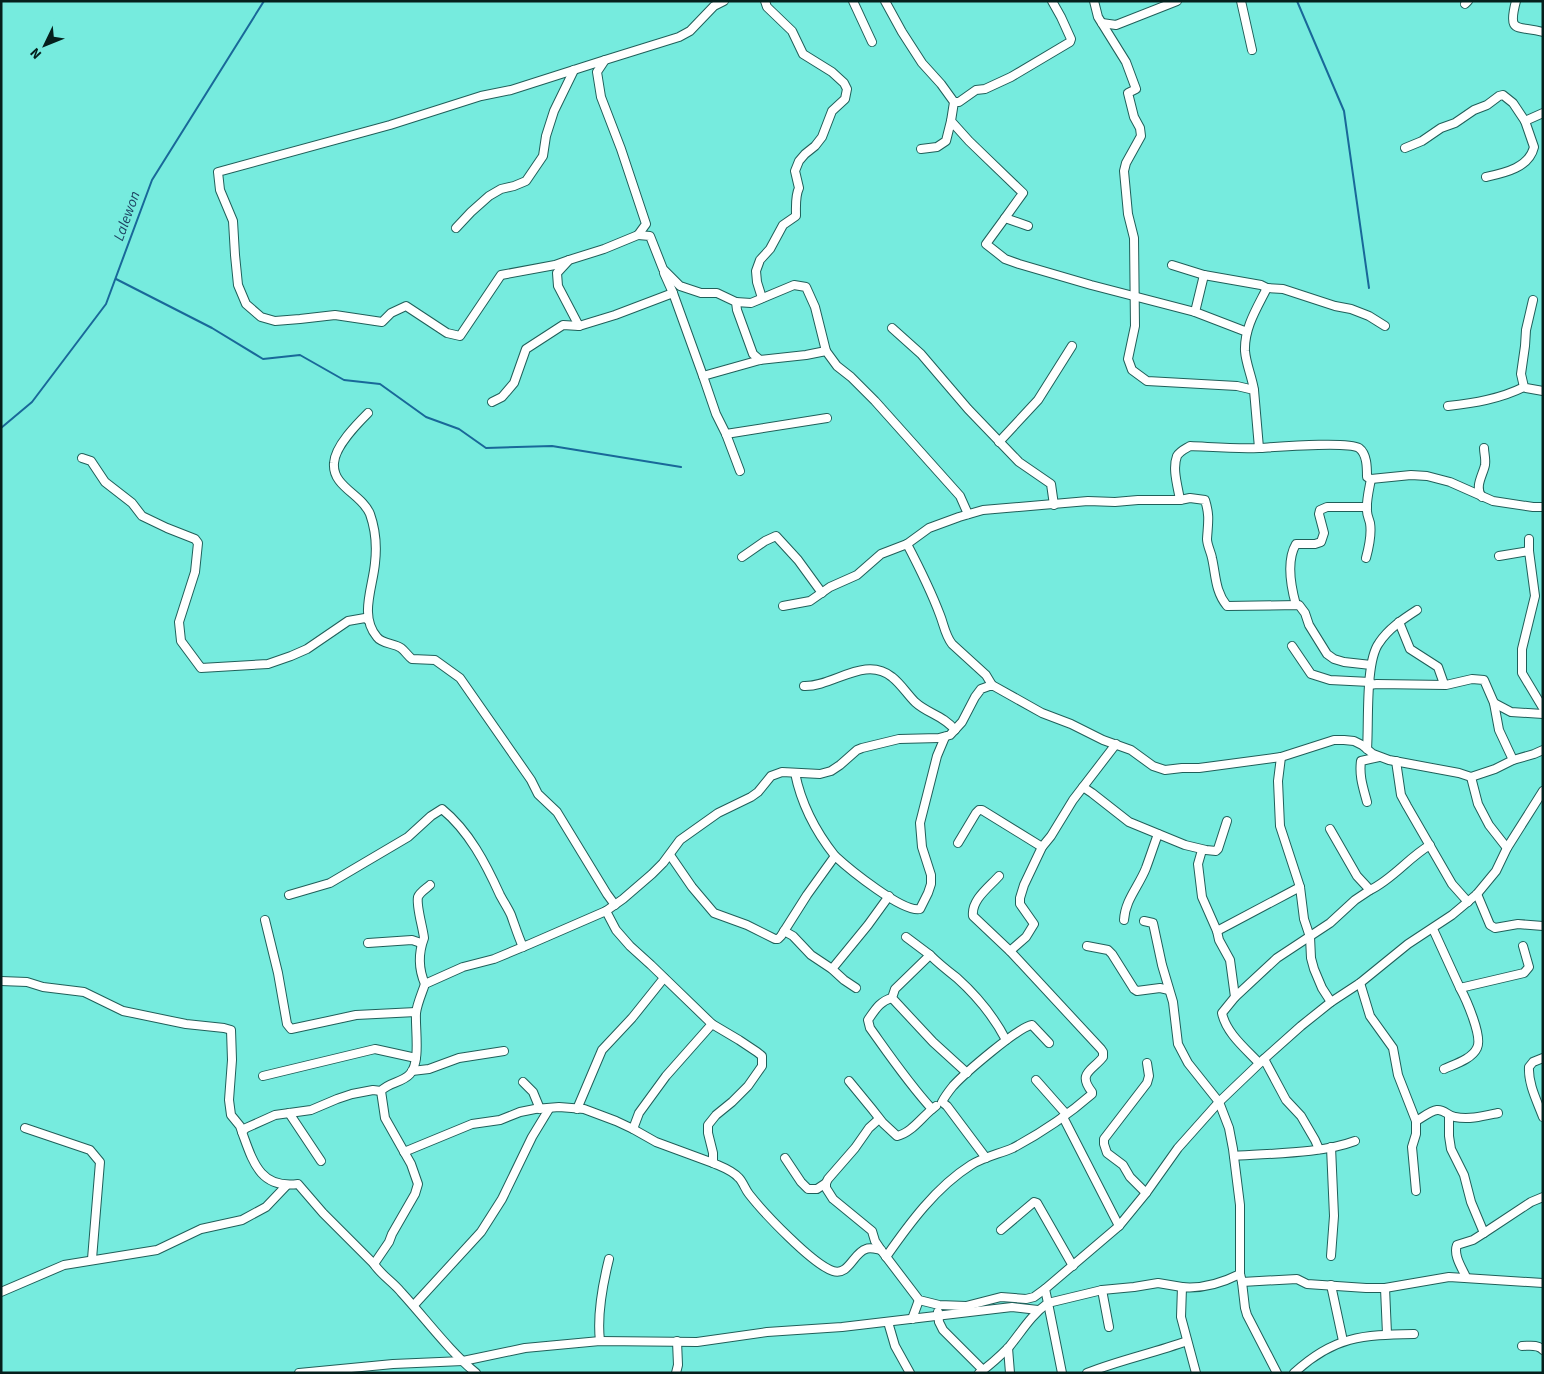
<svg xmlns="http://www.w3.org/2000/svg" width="1544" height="1374" font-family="'Source Sans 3',sans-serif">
<rect width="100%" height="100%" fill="#76ebde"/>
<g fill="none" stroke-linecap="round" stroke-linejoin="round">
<g stroke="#196899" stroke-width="2">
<polyline points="1297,1 1344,111 1369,288"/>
<polyline points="116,279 212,328 263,359 300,355 344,380 380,384 426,417 459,429 486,448 552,446 681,467"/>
<polyline points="1,428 32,402 106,304 152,180 264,1"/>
</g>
<defs>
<g id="minor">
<polyline points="724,1 714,6 690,31 679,37 605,60 597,72 601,97 621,149 646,224 638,235 650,236 663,269 680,286 701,293 717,293 736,302 737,310 753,354 760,360"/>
<polyline points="853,1 872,42"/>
<polyline points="885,1 902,32 922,63 941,84 954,102 951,121 969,141 1023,193 1005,218 1028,226"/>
<polyline points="1094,1 1098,17 1126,62 1136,89 1128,93 1134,117 1140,128 1141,136 1126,163 1124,171 1128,214 1134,238 1135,326 1128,359 1132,370 1147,381 1237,386 1254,390 1259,448"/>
<polyline points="1241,1 1252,50"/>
<path d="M1516,1C1507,35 1518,25 1543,32"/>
<polyline points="1465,4 1468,1"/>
<polyline points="1102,23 1116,25 1177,1"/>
<polyline points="954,102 959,102 976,90 985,89 1011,77 1070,42 1071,39 1061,17 1052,1"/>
<polyline points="1405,148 1422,141 1441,128 1455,123 1474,110 1487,105 1499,96 1503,95 1513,103 1525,121"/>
<polyline points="921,149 937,147 946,141 951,121"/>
<path d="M1486,177C1504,173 1529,168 1534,147L1525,121L1543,113"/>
<polyline points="1005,218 986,244 1005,259 1019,264 1091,285 1195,312 1247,332"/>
<polyline points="456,228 471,212 489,196 501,189 514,186 526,181 543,156 546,136 554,111 574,70"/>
<polyline points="638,235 604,249 569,260 557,273 558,286 579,326 615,315 673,293 703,376 760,360 806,355 826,351 837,366 851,377 875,401 960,496 968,514"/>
<polyline points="569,260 555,265 501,275 460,336 447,333 406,306 391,313 382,322 335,315 300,319 275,321 261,317 246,304 238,285 235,255 233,221 220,190 218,172 390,125 481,96 511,90 605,60"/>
<path d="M1172,265L1204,275L1261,285L1267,288C1257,308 1244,328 1245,351C1246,364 1252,377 1254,390"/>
<polyline points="664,273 673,293"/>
<polyline points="1267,288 1283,289 1335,306 1351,309 1369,316 1385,326"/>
<path d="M762,298L757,282L756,271L760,260L770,249L783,225L796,216C796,206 795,196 799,188L795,171L799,161L805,154L815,146L822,137L832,111L845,99L847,89L844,83L832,72L803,54L792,31L767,7L765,1"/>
<polyline points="1533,300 1526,330 1525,346 1521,374 1524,387 1526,388 1543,391"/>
<polyline points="736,302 751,303 794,285 806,287 815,307 826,351"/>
<polyline points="1195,312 1204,275"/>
<polyline points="892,328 921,354 968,409 1019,462 1051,484 1054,505"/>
<polyline points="703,376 716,414 726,434 740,471"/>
<polyline points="492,402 502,397 514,383 526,349 563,325 579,326"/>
<path d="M1448,406C1474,403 1500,399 1524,387"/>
<path d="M368,413C357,424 335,446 334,463C332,487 362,494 370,514C376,531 377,546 375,563C373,587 359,616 377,637C382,644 394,643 401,648C405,651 408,656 412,659L435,660L460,678L531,780L538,794L557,812L607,894L615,905"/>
<polyline points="726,434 827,418"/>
<polyline points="999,442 1038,400 1072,346"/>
<polyline points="82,458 91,461 105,482 132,503 142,516 167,528 195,539 198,543 195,572 179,622 181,641 201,668 268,664 291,656 307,649 348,621 365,618 368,620"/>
<path d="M1482,497C1474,487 1483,475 1485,465C1486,459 1484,453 1484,448"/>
<path d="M1180,500C1178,487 1172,469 1177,456C1180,451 1185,449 1190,446C1213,447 1236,449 1259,448C1276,447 1347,441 1359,448C1367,454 1367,467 1367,477L1371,479L1411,475L1427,476L1450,482L1493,501L1533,507H1543"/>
<polyline points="1529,539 1529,551 1535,596 1522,649 1522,673 1543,708"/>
<path d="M907,544L929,528L959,517L983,510L1088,501L1115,502L1138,500H1180L1190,498L1205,500C1210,516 1208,523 1207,539C1207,545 1211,552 1212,558C1216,576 1215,591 1227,606L1299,605L1305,613L1309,625L1327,654L1334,659L1344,662L1371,665"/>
<polyline points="1499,556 1529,551"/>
<polyline points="742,557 765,541 776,536 798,560 822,593"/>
<path d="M1366,558C1369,547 1372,535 1370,523C1369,519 1367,515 1367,511C1366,501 1369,490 1371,479"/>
<path d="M1296,605C1291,587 1286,561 1296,544H1315L1321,542L1324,533L1319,514L1320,510L1327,507H1367"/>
<path d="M783,606L810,601L830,587L857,575L881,554L907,544C919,567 931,591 940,615C944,625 945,635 952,644L986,675L992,685"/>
<polyline points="1399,622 1410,649 1438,667 1444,684"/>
<polyline points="1292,646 1311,674 1330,680 1370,682"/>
<polyline points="1369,685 1377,684 1446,685 1472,679 1484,680 1494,703 1511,712 1543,714"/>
<path d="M804,686C833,687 865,655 892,677C901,684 907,694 915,702C928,714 943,715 955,730"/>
<polyline points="1494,703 1499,730 1513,760"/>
<path d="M1367,749C1369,723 1365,662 1379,643C1388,629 1403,619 1417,610"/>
<polyline points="1281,757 1278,781 1280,826 1300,887 1304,919 1310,937 1311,958 1314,969 1322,988 1331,1002"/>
<polyline points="1396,761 1401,795 1407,806 1452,884 1468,902"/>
<path d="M795,773C801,803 816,832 835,856"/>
<polyline points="1471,777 1478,804 1489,825 1507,848"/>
<polyline points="1083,787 1092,793 1129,822 1185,845 1206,850 1216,851 1218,849 1227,821"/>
<path d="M1367,802C1363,787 1359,776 1361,761L1379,757"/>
<path d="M1330,829L1357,876L1370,890C1393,879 1408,858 1430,845"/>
<polyline points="958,843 976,813 979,810 982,810 1042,847"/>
<path d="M1202,850L1198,864L1202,897L1217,931L1219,940L1230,960L1235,997L1222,1013C1226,1033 1246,1049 1259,1063"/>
<path d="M670,855L692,887L714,913L747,925L775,939H778L781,936L807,895L835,856C849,869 903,913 920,909L928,893L931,884V875L922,847L920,823L937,756L945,737"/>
<polyline points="1477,894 1490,925 1495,928 1518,924 1543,926"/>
<path d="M289,895L330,883L408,837L431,816L442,809C469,831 486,864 500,895C503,901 508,908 511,915C515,926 518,936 523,947"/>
<path d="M606,911L616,930L630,946L651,965L712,1024L739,1040L757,1052L762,1056V1066L748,1086L732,1102L716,1115L708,1125V1133L713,1153V1163C722,1167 732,1170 739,1178C743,1182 745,1189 749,1194C763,1212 812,1264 833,1271C849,1276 853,1253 866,1249C870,1247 876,1249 881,1250"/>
<polyline points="265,920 278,973 287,1024 291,1029 356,1015 416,1012"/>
<path d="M1124,920C1125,900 1139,886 1146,868C1150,857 1154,845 1158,834"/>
<polyline points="1144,921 1153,923 1162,965 1173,1002 1178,1044 1188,1063 1219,1102 1229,1128 1233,1149 1240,1205 1240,1274 1242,1282 1245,1308 1247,1315 1277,1373"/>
<polyline points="1433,929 1460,988 1524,973 1529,967 1523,946"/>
<polyline points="784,931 793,936 811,955 832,969 844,980 856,988"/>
<polyline points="1217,931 1300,887"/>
<polyline points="906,937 930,955"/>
<polyline points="368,943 412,940 418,942 421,944"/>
<polyline points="1087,946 1108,950 1112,954 1134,989 1137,991 1160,988 1169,990"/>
<polyline points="1010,951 1026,937 1034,924 1020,904 1020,898 1024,885 1042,847 1051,836 1073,800 1116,744"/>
<polyline points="832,969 868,925 889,896"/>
<polyline points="1,981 27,982 43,987 84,992 123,1011 186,1024 224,1028 231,1030 232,1060 229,1100 231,1115 240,1126 242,1132"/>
<polyline points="1360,983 1370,1016 1393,1048 1398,1075 1416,1121 1416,1134 1412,1147 1416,1191"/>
<path d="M425,984C418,968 418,954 424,938C423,928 416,906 418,897C420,892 427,888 430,885"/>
<polyline points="1235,997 1277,958 1330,923 1355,900 1370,890"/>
<path d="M892,998C880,1001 875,1010 868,1020L870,1028C890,1056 909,1084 932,1109"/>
<path d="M1543,1058L1533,1062L1529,1067C1528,1084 1537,1101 1543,1117"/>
<polyline points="1264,1059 1286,1100 1301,1116 1315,1140 1319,1149"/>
<path d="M1444,1069C1455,1064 1472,1059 1477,1048C1483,1037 1466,999 1460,988"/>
<polyline points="412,1071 429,1069 459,1058 504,1051"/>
<path d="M967,1073L933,1042L892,998L895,989L930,955C939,964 948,971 957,978C977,996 994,1017 1006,1040"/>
<polyline points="263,1076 375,1049 416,1058"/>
<polyline points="1036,1080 1066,1114"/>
<path d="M849,1081L872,1109L883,1123L897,1136C912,1133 923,1115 936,1106"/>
<polyline points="523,1082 533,1092 540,1109"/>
<polyline points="577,1109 602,1050 632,1018 664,978"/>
<polyline points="289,1113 321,1161"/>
<path d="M1449,1116V1136L1451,1149L1464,1175L1471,1202L1484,1233L1473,1240L1457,1245C1453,1255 1462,1268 1466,1277"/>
<polyline points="1063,1117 1119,1226"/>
<polyline points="879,1119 869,1128 855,1148 828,1179 826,1183 826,1188 833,1199 872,1231 875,1241 881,1250 919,1300 939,1305 966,1306 1001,1297 1026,1299 1034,1297 1045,1289"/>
<path d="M1416,1121C1422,1118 1430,1111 1437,1110C1444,1109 1448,1116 1455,1117C1469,1120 1484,1116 1498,1113"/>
<polyline points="25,1128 90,1150 100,1162 92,1259"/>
<polyline points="633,1129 656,1142 713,1163"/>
<polyline points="404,1152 472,1124 500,1120 520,1112 535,1109 559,1107 584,1109 616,1121 633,1129 639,1113 666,1076 712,1024"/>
<path d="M1234,1156C1272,1153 1320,1154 1355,1141"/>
<polyline points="785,1158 801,1182 808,1189 817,1189 826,1183"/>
<path d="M986,1158L947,1106L942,1102C945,1096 949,1091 953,1086C964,1074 1018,1027 1032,1025L1049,1043"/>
<polyline points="1146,1193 1130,1177 1123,1165 1107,1153 1104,1144 1104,1139 1147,1083 1149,1076 1147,1063"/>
<polyline points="1001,1230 1034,1202 1037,1203 1073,1266"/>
<polyline points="1484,1233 1531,1202 1543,1197"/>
<polyline points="1331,1256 1334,1216 1331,1147"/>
<path d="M886,1257C909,1224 936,1187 971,1165C984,1157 999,1154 1013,1148C1041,1133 1068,1115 1092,1094V1092C1077,1073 1092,1071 1103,1057V1052L1101,1049L1010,951L973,916C971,900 989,887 999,876"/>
<path d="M374,1264L323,1213L298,1184C260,1189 253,1162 242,1132L246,1128L275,1115L311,1110L337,1099L352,1094L373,1090L381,1091"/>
<polyline points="1242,1282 1297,1279 1307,1284 1366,1288 1385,1288 1449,1277 1543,1283"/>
<polyline points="1331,1285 1343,1341"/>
<polyline points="1385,1288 1387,1334"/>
<polyline points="1102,1290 1109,1327"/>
<polyline points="1,1292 64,1265 157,1250 201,1229 242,1220 266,1207 286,1186"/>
<polyline points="414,1305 481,1232 502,1199 532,1137 549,1109"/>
<polyline points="938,1312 939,1322 943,1330 983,1370"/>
<polyline points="912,1319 919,1300"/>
<polyline points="888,1322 895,1346 910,1373"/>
<path d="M600,1341C597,1316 603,1283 609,1259"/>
<path d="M1522,1346C1529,1346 1538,1344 1543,1350"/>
<polyline points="1008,1348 1010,1373"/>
<polyline points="299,1373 393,1364 463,1361 525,1348 600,1341 697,1342 767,1332 842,1327 1012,1307 1038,1310"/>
<path d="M476,1373C449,1351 425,1318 401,1292C393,1282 381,1275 374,1264L389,1242L392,1234L415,1194L418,1184L411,1164L385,1118L381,1091C389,1082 402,1083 410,1074C421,1062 415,1029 416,1013C417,1004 422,993 425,984L463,967L494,959L530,944L606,911L623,899L652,874L663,863L680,840L718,813L751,797L758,792L771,776L782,772L820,774L831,771L840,765L857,750L862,748L899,739L939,738L950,735L962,722L975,697L981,689L992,685L1042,713L1071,724L1103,740L1131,750L1153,766L1165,770L1182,768H1199L1281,757L1334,740H1344L1354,741L1362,745L1373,754L1389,760L1459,773L1471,777L1495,769L1513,760L1534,754L1543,750"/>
<polyline points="676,1373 678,1365 677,1341"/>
<path d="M979,1373C989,1366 1000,1356 1009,1347C1022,1331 1031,1315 1048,1303L1045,1289L1119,1226L1146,1193L1178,1148L1219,1102L1264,1059L1301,1026L1331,1002L1360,983L1408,944L1452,915L1477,894L1496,871L1507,848L1543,791"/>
<polyline points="1062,1373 1048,1303 1102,1290 1134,1287 1158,1283 1182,1287"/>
<path d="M1087,1373C1120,1360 1154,1353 1187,1341"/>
<path d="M1196,1373L1181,1317L1182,1287C1202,1289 1222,1283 1240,1274"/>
<path d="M1294,1373C1334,1336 1362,1335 1414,1334"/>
</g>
</defs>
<use href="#minor" stroke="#205f59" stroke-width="10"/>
<use href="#minor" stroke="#fff" stroke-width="8"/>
</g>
<g text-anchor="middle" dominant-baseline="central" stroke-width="4" stroke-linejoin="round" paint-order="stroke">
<g font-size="15" font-style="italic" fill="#1e4362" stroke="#76ebde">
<text transform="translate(127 216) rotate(-70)">Lalewon</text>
</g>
</g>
<rect width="1544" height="1374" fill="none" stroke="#051f1c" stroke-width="5"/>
<g transform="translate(45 45) rotate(227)" stroke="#76ebde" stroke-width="4" paint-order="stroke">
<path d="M0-4L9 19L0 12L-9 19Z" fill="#051f1c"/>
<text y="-8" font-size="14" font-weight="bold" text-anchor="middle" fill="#051f1c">N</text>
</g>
</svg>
